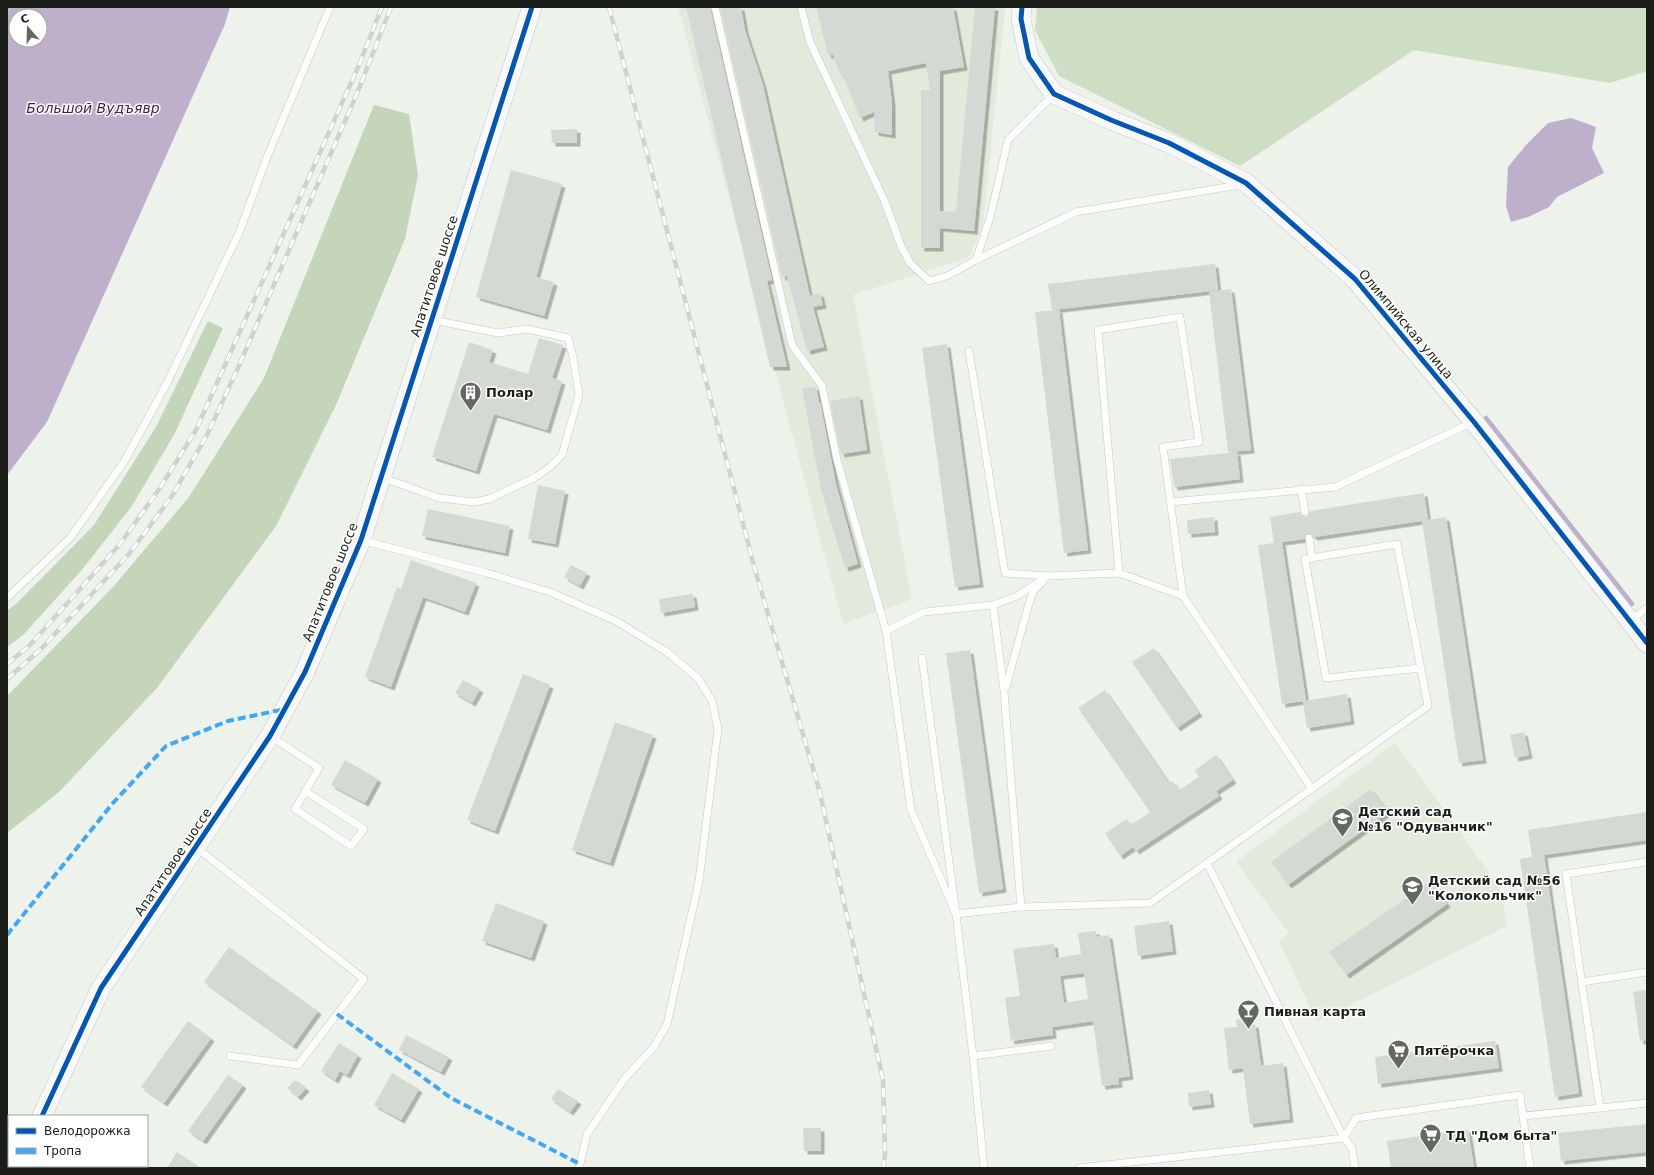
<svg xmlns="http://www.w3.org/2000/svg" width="1654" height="1175" font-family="'DejaVu Sans',sans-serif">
<defs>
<filter id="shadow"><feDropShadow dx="3.5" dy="3.5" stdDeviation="0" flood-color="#0004"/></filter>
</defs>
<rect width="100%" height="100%" fill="#edf2ea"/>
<g fill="#e1eadb">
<polygon points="678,7 1005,7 983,225 969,257 853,295 912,599 843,624"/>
<polygon points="1395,743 1448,814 1500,889 1507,926 1317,1022 1279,942 1289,933 1236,862"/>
</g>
<polygon fill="#cedec4" points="1037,7 1647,7 1647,71 1610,83 1414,50 1240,166 1059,76 1035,30"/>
<g fill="#c5d5ba">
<polygon points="374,105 409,114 418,175 405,239 336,405 276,526 157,688 59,792 7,833 7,696 113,587 189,497 264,378"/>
<polygon points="208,321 223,328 175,433 132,506 81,571 23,635 7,647 7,611 17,603 94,525 156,427"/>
</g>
<g fill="#beafca" fill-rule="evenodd">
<path d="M7,7H230L225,24L47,422L7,475ZM16,16H40V40H16Z"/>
<polygon points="1571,118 1596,127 1592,148 1604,173 1557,197 1549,207 1528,217 1511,222 1506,206 1508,167 1526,145 1548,123"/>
</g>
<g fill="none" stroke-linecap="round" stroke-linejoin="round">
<polyline stroke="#beafca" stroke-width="4.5" points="1486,418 1632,604"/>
</g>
<g fill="#d5d9d3" fill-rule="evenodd" filter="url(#shadow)">
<polygon points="686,7 710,7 772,280 767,281 787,367 770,367"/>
<polygon points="720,7 741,7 745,30 763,85 810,296 820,293 823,305 813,307 824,347 807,351 787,276 782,277"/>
<polygon points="816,7 953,7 964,67 940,71 940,211 956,212 975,7 995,7 974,231 940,228 940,248 921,248 921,90 930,90 926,63 888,71 892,103 892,135 875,132 874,112 860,118 842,73 840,75 833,55 828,55"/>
<polygon points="577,129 577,143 552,143 551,130"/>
<polygon points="511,170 562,184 536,277 554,282 544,316 476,297"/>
<polygon points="1215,264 1218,290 1052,310 1048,284"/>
<polygon points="1231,289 1251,450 1228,452 1209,292"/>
<polygon points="1059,310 1088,550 1064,553 1035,312"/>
<polygon points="539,338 563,345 552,378 562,381 547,430 494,414 476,471 432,457 469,342 493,350 489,362 528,374"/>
<polygon points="947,344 980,584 955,587 922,348"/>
<polygon points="816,387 819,403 820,402 836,484 858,564 845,568 821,490 802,388"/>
<polygon points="859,396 867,450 841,454 830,401"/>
<polygon points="1237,452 1240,479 1174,487 1170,459"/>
<polygon points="538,485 565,491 555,544 528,539"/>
<polygon points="1424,493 1428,520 1314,537 1311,534 1308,533 1304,539 1282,542 1306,701 1303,701 1347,694 1351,721 1307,728 1303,701 1282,704 1258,545 1274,543 1270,517 1300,512 1301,515 1305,517 1308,516 1310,511"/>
<polygon points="428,509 510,526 505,553 422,536"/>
<polygon points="1214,517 1215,532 1188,534 1187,520"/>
<polygon points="1446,517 1483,760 1459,763 1422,521"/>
<polygon points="411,560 476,583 465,612 423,597 391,687 365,677 397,587 401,589"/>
<polygon points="571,565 587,573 580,586 564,577"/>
<polygon points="693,594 695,607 661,613 659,599"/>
<polygon points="1154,648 1199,713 1177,728 1132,662"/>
<polygon points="970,650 1003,889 979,893 946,653"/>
<polygon points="523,674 550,685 495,831 467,820"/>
<polygon points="463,680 480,689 472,703 455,693"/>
<polygon points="1105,690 1169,783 1172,781 1179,790 1199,777 1195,770 1216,755 1233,780 1216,791 1219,796 1136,851 1133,847 1120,856 1105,833 1127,819 1131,825 1150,812 1078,708"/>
<polygon points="615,722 653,735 610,863 572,850"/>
<polygon points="1524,732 1529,755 1515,758 1510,735"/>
<polygon points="345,760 378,779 365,803 331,785"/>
<polygon points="1371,789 1388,812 1288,885 1271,862"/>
<polygon points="1647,812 1647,840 1544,855 1579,1093 1555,1097 1520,859 1532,857 1528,830"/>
<polygon points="1431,881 1447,904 1346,975 1329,952"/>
<polygon points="496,903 544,921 531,958 482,941"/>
<polygon points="1169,921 1173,951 1138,956 1134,926"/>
<path d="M1096,931V937L1109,935L1130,1076L1118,1078L1119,1084L1102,1086L1093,1021L1052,1027L1053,1035L1011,1041L1005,998L1020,996L1013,949L1054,944L1056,958L1081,954L1078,933ZM1084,973L1088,999L1064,1003L1060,976Z"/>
<polygon points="229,947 318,1011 293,1046 204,982"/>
<polygon points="1647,990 1647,1040 1640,1041 1633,992"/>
<polygon points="1247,1018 1248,1025 1255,1024 1261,1066 1283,1063 1290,1119 1250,1124 1243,1068 1229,1070 1224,1028 1237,1027 1236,1020"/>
<polygon points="188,1021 211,1038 164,1103 141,1087"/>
<polygon points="406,1035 449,1057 441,1072 399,1050"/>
<polygon points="1495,1041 1499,1068 1378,1084 1375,1057"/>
<polygon points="339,1043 358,1055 347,1075 340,1071 335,1080 321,1071"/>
<polygon points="392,1073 419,1089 401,1120 374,1105"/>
<polygon points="228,1075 243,1085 203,1141 188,1131"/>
<polygon points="294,1081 298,1081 306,1088 298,1097 287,1088"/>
<polygon points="558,1089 578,1101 570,1112 551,1099"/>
<polygon points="1209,1090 1211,1104 1189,1107 1188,1093"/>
<polygon points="1647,1124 1647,1152 1561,1161 1558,1133"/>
<polygon points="803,1128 821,1128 821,1151 804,1151"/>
<polygon points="1468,1129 1474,1168 1391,1168 1387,1141"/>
<polygon points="177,1152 201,1168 167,1168"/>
</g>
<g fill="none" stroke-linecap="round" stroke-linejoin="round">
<defs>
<g id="lane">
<polyline points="715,7 792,345 822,386 837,460 886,631 911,810 956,914 973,1056 984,1168"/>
<polyline points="801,7 810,42 885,202 901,246 910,263 929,281 947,276 976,260 991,214 1008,140 1053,95"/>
<polyline points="976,260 1076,212 1239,185"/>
<polyline points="969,351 1005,573 1048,576 1119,573 1183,596 1312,789"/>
<polyline points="381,477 439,498 474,502 489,499 536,477 550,467 562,455 579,395 573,357 568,338 527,329 498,333 433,320"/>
<polyline points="1301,489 1305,512"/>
<polyline points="1170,502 1335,487 1473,422"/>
<polyline points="1309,538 1312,558"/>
<polyline points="361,540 487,573 550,592 616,621 667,652 698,678 712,701 718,729 699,881 667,1024 654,1047 625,1078 587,1134 579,1168"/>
<polyline points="1119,573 1098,330 1180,317 1199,442 1163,447 1183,596"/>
<polyline points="7,598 70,538 124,462 167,383 239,233 267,157 330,7"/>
<polyline points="993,605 1004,691 1021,907"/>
<polyline points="1631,620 1647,608"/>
<polyline points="886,631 924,612 993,605 1017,596 1048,576"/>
<polyline points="922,658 956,914 1021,907 1150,903 1207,863 1344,1138 1352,1148 1355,1168"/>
<polyline points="1006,687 1028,607 1033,592 1043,581"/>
<polyline points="270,736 319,768 295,809 351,846 364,829 305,791"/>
<polyline points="197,848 364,979 298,1065 230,1056"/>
<polyline points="1207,863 1428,706 1397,544 1305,559 1326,678 1421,668"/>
<polyline points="1582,982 1647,972"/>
<polyline points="973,1056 1051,1046"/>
<polyline points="1600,1108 1566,874 1647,862"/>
<polyline points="1523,1116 1647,1103"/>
<polyline points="1079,1168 1344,1138 1356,1118 1520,1095 1530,1168"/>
</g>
<polyline id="street" points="19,1168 27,1166"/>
<g id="secondary">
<polyline points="1022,7 1021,19 1029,58 1054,94 1111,120 1169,143 1246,183 1355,279 1474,422 1647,643"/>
<polyline points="42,1116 101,988 270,736 305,672 361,540 532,7"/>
<polyline points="33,1168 33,1166"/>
</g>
</defs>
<use href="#lane" stroke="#c5c9c2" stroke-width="8"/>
<use href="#street" stroke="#c5c9c2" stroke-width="14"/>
<use href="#secondary" stroke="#c5c9c2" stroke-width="20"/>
<use href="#lane" stroke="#fcfdfc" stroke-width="7"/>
<use href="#street" stroke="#fcfdfc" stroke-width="13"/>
<use href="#secondary" stroke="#f8f7f9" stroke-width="19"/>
<defs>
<g id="rail">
<polyline points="609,7 754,566 819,789 883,1080 885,1155 883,1168"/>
<polyline points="7,664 30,645 120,544 160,488 196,430 359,65 382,7"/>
<polyline points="7,679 41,649 129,554 172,496 207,435 237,370 358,91 391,7"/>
</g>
</defs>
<use href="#rail" stroke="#d0d2cf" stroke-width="4.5"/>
<use href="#rail" stroke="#fff" stroke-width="3" stroke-dasharray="9" stroke-linecap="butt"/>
<g stroke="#3fa9f5" stroke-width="4" stroke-dasharray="8 4" stroke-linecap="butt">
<polyline points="7,935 113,803 166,746 228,721 285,709"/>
<polyline points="337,1014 451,1098 580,1164"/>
</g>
<defs>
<g id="cycleway">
<polyline points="1022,7 1021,19 1029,58 1054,94 1111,120 1169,143 1246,183 1355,279 1474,422 1647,643"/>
<polyline points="42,1116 101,988 270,736 305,672 361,540 532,7"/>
</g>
</defs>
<use href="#cycleway" stroke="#fff" stroke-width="8"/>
<use href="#cycleway" stroke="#0057b8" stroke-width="5"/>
</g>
<defs>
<symbol id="building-pin" viewBox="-11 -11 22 30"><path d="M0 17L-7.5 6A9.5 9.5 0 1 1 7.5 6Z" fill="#646862" stroke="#fff"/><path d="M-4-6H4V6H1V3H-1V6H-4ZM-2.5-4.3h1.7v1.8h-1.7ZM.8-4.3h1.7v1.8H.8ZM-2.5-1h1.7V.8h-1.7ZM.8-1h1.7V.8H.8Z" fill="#fff"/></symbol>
<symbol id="school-pin" viewBox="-11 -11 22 30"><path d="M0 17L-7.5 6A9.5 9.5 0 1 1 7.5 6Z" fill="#646862" stroke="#fff"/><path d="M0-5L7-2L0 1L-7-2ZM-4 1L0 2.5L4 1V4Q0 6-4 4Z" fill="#fff"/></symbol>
<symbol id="bar-pin" viewBox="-11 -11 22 30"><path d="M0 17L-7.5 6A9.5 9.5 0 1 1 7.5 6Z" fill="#646862" stroke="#fff"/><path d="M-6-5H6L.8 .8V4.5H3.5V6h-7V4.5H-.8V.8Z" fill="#fff"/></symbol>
<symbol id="supermarket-pin" viewBox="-11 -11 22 30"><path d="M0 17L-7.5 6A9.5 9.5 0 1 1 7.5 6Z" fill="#646862" stroke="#fff"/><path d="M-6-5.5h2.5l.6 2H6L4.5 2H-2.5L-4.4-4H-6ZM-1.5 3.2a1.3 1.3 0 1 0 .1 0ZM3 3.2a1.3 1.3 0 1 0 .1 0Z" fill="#fff"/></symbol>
</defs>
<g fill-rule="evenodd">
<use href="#building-pin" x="458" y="380" width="25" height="34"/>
<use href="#school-pin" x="1330" y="806" width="25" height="34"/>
<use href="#school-pin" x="1400" y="874" width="25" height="34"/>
<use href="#bar-pin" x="1236" y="998" width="25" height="34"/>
<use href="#supermarket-pin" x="1386" y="1038" width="25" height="34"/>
<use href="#supermarket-pin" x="1418" y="1122" width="25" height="34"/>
</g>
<g text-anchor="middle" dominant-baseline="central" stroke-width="3" stroke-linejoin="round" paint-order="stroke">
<g font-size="13" fill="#1a1d18" stroke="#fff">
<text transform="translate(434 276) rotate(-72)">Апатитовое шоссе</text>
<text transform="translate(1406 324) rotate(50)">Олимпийская улица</text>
<text transform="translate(330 582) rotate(-68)">Апатитовое шоссе</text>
<text transform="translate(173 862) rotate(-56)">Апатитовое шоссе</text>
</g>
<g font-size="13" font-weight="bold" fill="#1a1d18" stroke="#fff" text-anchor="start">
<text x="486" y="392">Полар</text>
<text x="1358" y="811">Детский сад<tspan x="1358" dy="15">№16 "Одуванчик"</tspan></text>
<text x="1428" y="880">Детский сад №56<tspan x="1428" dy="15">"Колокольчик"</tspan></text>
<text x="1264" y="1011">Пивная карта</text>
<text x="1414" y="1050">Пятёрочка</text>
<text x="1446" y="1135">ТД "Дом быта"</text>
</g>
<g font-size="14" font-style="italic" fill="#412055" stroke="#fff">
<text x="93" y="108">Большой Вудъявр</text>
</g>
</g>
<rect width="1654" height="1175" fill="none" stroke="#1a1d18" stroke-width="16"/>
<rect x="8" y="1115" width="140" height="52" fill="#ffffff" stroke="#a3a5a3"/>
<rect x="16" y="1128" width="20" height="6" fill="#0057b8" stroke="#a3a5a3"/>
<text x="44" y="1135" font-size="12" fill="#1a1d18">Велодорожка</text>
<rect x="16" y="1148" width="20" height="6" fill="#3fa9f5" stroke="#a3a5a3"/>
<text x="44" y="1155" font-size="12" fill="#1a1d18">Тропа</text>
<g transform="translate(28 28) rotate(340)"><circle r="19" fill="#ffffff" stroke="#a3a5a3"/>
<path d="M0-3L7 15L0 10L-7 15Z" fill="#646862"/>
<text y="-6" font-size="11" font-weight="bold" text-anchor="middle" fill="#1a1d18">С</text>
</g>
</svg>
